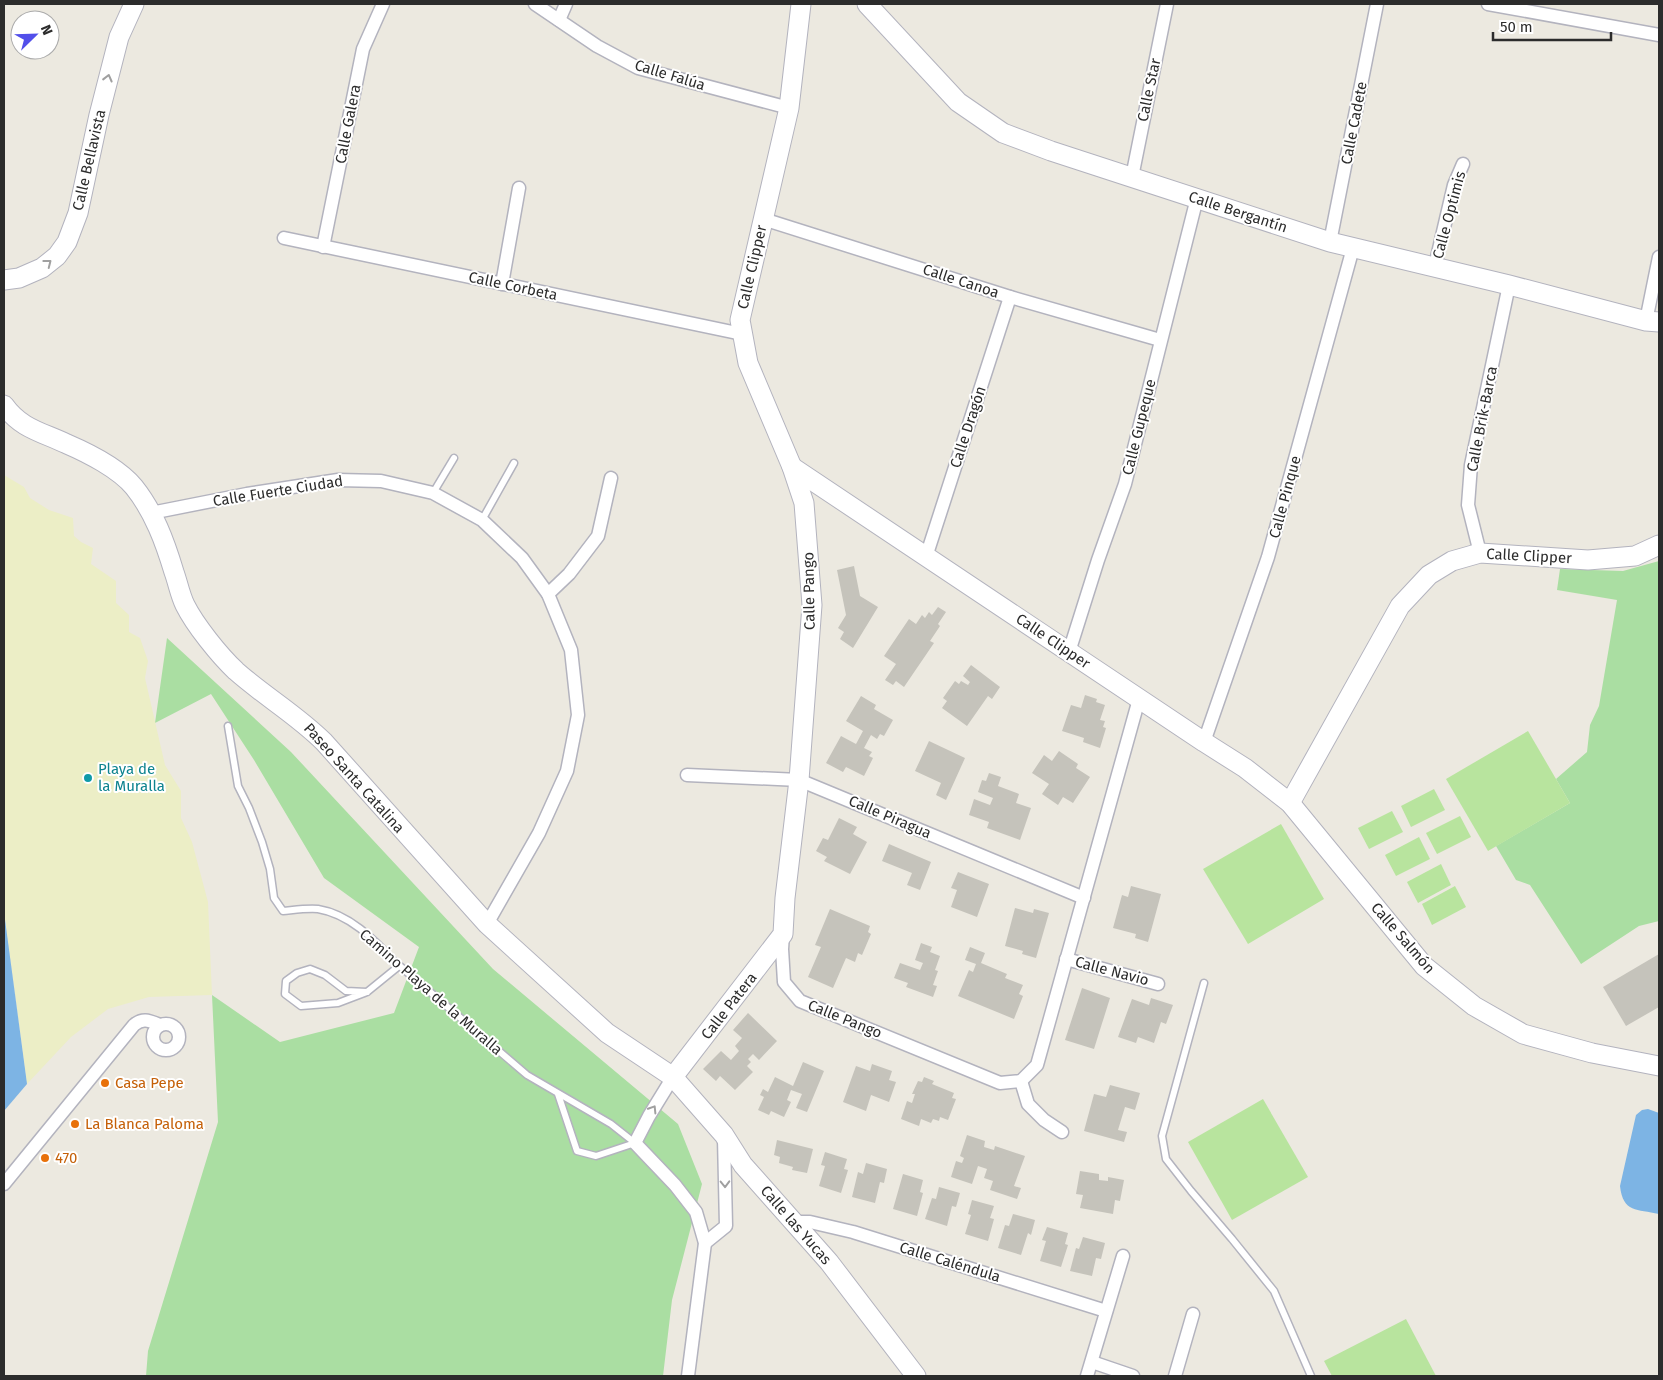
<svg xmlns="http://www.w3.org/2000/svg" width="1663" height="1380" font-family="'Fira Sans',sans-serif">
<rect width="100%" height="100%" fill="#ece9e0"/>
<g fill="#aadea2">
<polygon points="1659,561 1659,921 1639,926 1581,964 1530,885 1516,880 1496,846 1570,803 1556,779 1587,752 1590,725 1599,706 1617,600 1557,590 1560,569 1623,571"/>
<polygon points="167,638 291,752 493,969 678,1124 702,1184 672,1300 663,1376 146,1376 148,1351 218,1122 212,995 280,1042 394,1013 419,947 324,878 254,760 211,694 155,723"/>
</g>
<polygon fill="#eceec6" points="4,475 24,487 30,498 49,510 73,518 74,536 81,542 93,548 91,564 116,581 116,603 129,615 129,632 140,638 148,661 145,678 165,765 181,791 181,818 192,842 208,902 212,995 149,997 108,1009 71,1037 27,1084 4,912"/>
<g fill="#b8e49e">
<polygon points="1528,731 1570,803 1488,851 1446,779"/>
<polygon points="1434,789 1445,810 1411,827 1401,806"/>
<polygon points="1392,811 1403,832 1369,849 1358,828"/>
<polygon points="1460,816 1471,837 1437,854 1426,833"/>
<polygon points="1281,824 1324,899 1248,944 1203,869"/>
<polygon points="1419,837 1430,859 1396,876 1385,855"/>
<polygon points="1441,864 1451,885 1418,903 1407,882"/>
<polygon points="1455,886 1466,907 1432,925 1422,904"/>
<polygon points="1263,1099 1308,1177 1232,1220 1188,1142"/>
<polygon points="1406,1319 1436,1376 1332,1376 1324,1361"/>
</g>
<g fill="#7db4e4">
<polygon points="4,912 27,1084 4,1111"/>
<path d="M1648,1109L1659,1113V1214C1637,1209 1623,1213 1620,1186L1636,1115L1642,1110Z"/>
</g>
<g fill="#c5c3bb">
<polygon points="854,566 860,596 878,607 853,648 840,639 844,632 838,628 846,615 837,570"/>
<polygon points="938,607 946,612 938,624 940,626 930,641 934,643 904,687 896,681 893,685 885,680 896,664 884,656 909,619 916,624 922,615 925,618 929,612 932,615"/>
<polygon points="971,665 1000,687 992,699 988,696 967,726 942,708 947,701 943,698 955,681 959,684 961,681 968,685 970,682 963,676"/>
<polygon points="1085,695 1097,699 1096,702 1105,705 1100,720 1105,721 1103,727 1106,728 1100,748 1083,742 1084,738 1062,731 1071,705 1081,708"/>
<polygon points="861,696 876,705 874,709 893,720 884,736 880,734 877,739 871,735 864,748 872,752 869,756 873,758 864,776 846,767 843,772 826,763 841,736 856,744 863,731 846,721"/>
<polygon points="929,741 965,758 946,800 936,795 941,783 915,771"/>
<polygon points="1059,751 1078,764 1076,768 1090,777 1073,803 1063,797 1058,805 1042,794 1049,784 1032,773 1044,755 1052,761"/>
<polygon points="989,773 1001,777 998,786 1019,794 1016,803 1031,808 1020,840 987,828 989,822 969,815 974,799 990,805 993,798 978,792 982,780 986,781"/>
<polygon points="839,818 857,827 853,834 867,842 850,874 824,861 827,857 816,851 823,838 828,840"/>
<polygon points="889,844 931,862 920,890 907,885 912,873 882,861"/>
<polygon points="958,872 989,884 977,917 951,907 957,890 951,888"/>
<polygon points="1131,886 1161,894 1148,942 1135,938 1136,934 1113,928 1122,895 1128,897"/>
<polygon points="1015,908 1033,913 1034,909 1049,913 1036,958 1022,954 1023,951 1005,946"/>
<polygon points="830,909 870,926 868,932 871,934 862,955 858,953 855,962 846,958 833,988 808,977 821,947 815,945"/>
<polygon points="921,943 932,947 930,952 940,956 935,970 938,971 933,985 937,986 933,997 906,987 908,983 894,978 900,963 920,970 923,963 915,960"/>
<polygon points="970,947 985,953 981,963 1007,974 1005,978 1023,985 1019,994 1023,996 1014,1019 958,996 969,970 973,972 976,964 965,960"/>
<polygon points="1659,954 1659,1007 1626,1026 1603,987"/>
<polygon points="1082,988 1110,998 1094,1049 1065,1040"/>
<polygon points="1151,998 1173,1005 1166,1024 1161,1022 1154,1043 1138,1037 1136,1043 1118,1037 1132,999 1149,1005"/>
<polygon points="748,1013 777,1041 759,1060 753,1054 748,1059 751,1062 747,1066 753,1072 735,1090 720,1076 716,1081 703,1069 721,1051 731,1060 739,1051 735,1046 742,1038 733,1030"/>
<polygon points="803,1062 824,1071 807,1112 796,1108 802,1094 791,1090 787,1100 791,1102 784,1117 771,1111 769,1115 758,1110 764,1097 760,1095 763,1089 768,1092 775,1077 793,1086"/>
<polygon points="872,1064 892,1071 889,1080 896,1082 889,1102 871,1095 866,1111 843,1102 856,1066 870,1071"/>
<polygon points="924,1077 934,1081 932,1084 954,1093 952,1098 956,1099 948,1120 940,1117 939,1121 933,1119 931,1123 921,1119 919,1126 901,1119 907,1101 912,1103 915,1094 912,1094 918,1081 922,1082"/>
<polygon points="1110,1085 1140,1093 1135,1110 1125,1107 1118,1130 1127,1132 1124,1142 1084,1131 1094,1094 1106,1097"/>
<polygon points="967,1135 985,1141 984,1147 994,1150 995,1146 1025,1156 1014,1186 1021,1188 1017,1199 990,1190 993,1181 984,1178 987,1169 978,1166 972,1184 951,1177 956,1161 962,1163 964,1158 960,1156"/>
<polygon points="777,1140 813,1149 807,1173 792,1170 793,1167 779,1163 780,1157 774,1155"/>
<polygon points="825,1152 847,1159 844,1169 848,1170 841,1193 819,1186 825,1166 821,1165"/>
<polygon points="866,1163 887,1169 884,1183 880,1182 875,1203 852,1197 858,1172 863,1174"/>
<polygon points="1080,1171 1099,1174 1099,1180 1108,1181 1108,1177 1124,1180 1120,1201 1115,1200 1113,1214 1080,1208 1083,1195 1076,1194"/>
<polygon points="903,1174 923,1180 920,1192 923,1193 917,1216 893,1209"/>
<polygon points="939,1187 960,1193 956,1207 952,1206 947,1226 925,1219 932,1198 936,1199"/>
<polygon points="972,1200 994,1206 990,1218 994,1219 988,1241 965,1234 971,1215 968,1214"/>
<polygon points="1013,1214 1035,1220 1031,1235 1028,1233 1021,1255 998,1248 1005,1225 1009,1226"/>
<polygon points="1047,1227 1068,1233 1065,1244 1068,1245 1061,1267 1040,1261 1046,1241 1042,1240"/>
<polygon points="1083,1237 1105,1243 1101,1259 1096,1258 1092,1276 1070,1271 1076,1248 1079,1249"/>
</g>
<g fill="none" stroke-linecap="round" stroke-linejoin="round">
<defs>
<g id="lane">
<polyline points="433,493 454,458"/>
<polyline points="482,520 514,463"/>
<path d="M228,726L238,786L249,808L262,842L270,869L274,898L283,911C294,910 307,908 318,909C349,914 374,939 394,961L527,1075L611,1124L635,1143"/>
<polyline points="1204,983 1162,1136 1166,1159 1191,1191 1232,1239 1274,1291 1311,1376"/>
<polyline points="367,992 346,991 325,975 310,969 297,973 286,981 285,994 301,1006 338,1003 367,992 399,966"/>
<polyline points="558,1094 577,1151 596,1156 635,1143"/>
</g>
<g id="street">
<polyline points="535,4 597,46 638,68 789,108"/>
<polyline points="1488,4 1659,35"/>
<polyline points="559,20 566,4"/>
<polyline points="1132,177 1167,4"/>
<polyline points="763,219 1010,297 1160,340"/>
<polyline points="284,238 742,334"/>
<polyline points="1330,242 1377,4"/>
<polyline points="323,247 363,49 383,4"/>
<polyline points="1435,266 1454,185 1463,164"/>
<polyline points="502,284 519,188"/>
<polyline points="1646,321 1659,257"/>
<polyline points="151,513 247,494 338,480 381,481 433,493 482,520 522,558 548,594 571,650 578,715 567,771 539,833 487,924"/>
<polyline points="1480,553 1468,505 1471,465 1509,285"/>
<polyline points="926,557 1010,297"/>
<polyline points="548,594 569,574 598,536 611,478"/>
<polyline points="1069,652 1098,560 1125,484 1197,198"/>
<polyline points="1204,742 1268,557 1353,248"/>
<polyline points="687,775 799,780 1084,898"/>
<polyline points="783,934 782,949 784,982 800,1001 1000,1083 1021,1081 1037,1065 1139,699"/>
<polyline points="1066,959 1158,984"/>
<circle cx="166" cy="1037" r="13"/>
<polyline points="673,1077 649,1116 635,1143 675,1185 696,1212 705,1243 688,1376"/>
<polyline points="1021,1081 1028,1104 1044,1120 1062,1132"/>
<path d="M4,1184L134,1025C143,1017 150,1021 160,1025"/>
<polyline points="792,1222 810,1222 853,1232 1106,1311"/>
<polyline points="705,1243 726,1226 724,1138"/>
<polyline points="1092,1362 1133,1376"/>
<polyline points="1087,1376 1123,1256"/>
<polyline points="1175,1376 1193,1314"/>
</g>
<g id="secondary">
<polyline points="867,4 958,102 1003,133 1051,151 1330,242 1509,285 1646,321 1659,322"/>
<polyline points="4,280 19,278 42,268 57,256 67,242 78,213 99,115 119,37 134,4"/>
<path d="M4,405C21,429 42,432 67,444C88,453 119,469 134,487C154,512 165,542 174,572C178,583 180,595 185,605C195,625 219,655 236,671C264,696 297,715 324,742L487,924L607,1033L673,1077L724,1135L743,1165L829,1262L916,1376"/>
<polyline points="792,467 1204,742 1245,768 1290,803 1424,966 1474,1006 1523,1034 1592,1053 1659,1066"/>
<polyline points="1290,803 1400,606 1429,575 1452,561 1480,553 1588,560 1635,556 1659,545"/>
<polyline points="673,1077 783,934 785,898 799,780 812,605 804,503 792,467 748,363 740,320 789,108 801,4"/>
</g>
</defs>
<use href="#lane" stroke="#b3b3be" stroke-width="9"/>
<use href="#street" stroke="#b3b3be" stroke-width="15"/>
<use href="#secondary" stroke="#b3b3be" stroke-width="21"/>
<use href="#lane" stroke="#fff" stroke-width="6"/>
<use href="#street" stroke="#fff" stroke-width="12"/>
<use href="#secondary" stroke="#fff" stroke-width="19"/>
</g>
<defs><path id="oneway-chevron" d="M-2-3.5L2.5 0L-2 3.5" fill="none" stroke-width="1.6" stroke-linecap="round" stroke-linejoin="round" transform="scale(1.25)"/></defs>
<g stroke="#a0a0a0">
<use href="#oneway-chevron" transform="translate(108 78) rotate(-76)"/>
<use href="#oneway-chevron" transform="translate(48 263) rotate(-38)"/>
<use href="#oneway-chevron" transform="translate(653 1109) rotate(-58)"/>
<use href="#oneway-chevron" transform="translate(725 1184) rotate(89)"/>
</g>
<circle fill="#0f9aa8" stroke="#fff" stroke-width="2" cx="88" cy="778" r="5"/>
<g fill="#e8710a" stroke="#fff" stroke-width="2">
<circle cx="105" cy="1083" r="5"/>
<circle cx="75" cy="1124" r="5"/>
<circle cx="45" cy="1158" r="5"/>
</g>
<g text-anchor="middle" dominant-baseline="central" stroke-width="4" stroke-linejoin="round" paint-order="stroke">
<g font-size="15" fill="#2c2c2c" stroke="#fff">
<text transform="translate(670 75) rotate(17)">Calle Falúa</text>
<text transform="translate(1149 90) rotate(-78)">Calle Star</text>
<text transform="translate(1354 123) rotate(-79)">Calle Cadete</text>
<text transform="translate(348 124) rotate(-79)">Calle Galera</text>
<text transform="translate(89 160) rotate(-77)">Calle Bellavista</text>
<text transform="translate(1238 212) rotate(18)">Calle Bergantín</text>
<text transform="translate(1449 215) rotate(-75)">Calle Optimis</text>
<text transform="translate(752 267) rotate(-77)">Calle Clipper</text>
<text transform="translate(961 281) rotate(18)">Calle Canoa</text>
<text transform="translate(513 286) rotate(12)">Calle Corbeta</text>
<text transform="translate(1482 419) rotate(-79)">Calle Brik-Barca</text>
<text transform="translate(968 427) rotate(-72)">Calle Dragón</text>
<text transform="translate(1139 427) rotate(-76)">Calle Gupeque</text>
<text transform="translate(278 491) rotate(-9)">Calle Fuerte Ciudad</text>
<text transform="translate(1285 497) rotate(-75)">Calle Pinque</text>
<text transform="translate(1529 556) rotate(3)">Calle Clipper</text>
<text transform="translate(809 591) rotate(-91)">Calle Pango</text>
<text transform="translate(1053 641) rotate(34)">Calle Clipper</text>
<text transform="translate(354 778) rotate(48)">Paseo Santa Catalina</text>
<text transform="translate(890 817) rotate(23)">Calle Piragua</text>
<text transform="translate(1403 938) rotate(49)">Calle Salmón</text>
<text transform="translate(1112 971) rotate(15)">Calle Navio</text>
<text transform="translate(431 992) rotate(41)">Camino Playa de la Muralla</text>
<text transform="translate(729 1006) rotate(-52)">Calle Patera</text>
<text transform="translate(845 1019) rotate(22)">Calle Pango</text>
<text transform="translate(796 1225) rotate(49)">Calle las Yucas</text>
<text transform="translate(950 1262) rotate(17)">Calle Caléndula</text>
</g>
<g font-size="15" fill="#0d838f" stroke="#fff" text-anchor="start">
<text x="98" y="769">Playa de<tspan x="98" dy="17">la Muralla</tspan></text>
</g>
<g font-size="15" fill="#c56008" stroke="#fff" text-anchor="start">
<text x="115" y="1083">Casa Pepe</text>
<text x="85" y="1124">La Blanca Paloma</text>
<text x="55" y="1158">470</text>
</g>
</g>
<rect width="1663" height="1380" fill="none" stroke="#2c2c2c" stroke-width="10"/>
<g transform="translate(35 35) rotate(67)"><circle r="24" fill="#ffffff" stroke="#ababab"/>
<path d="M0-4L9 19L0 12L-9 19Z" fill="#524fea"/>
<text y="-8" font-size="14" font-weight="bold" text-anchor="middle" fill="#2c2c2c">N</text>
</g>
<path d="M1493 32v8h118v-8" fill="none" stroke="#2c2c2c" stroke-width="2.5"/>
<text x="1500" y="32" font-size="15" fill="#2c2c2c" stroke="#ffffff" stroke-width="4" paint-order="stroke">50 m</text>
</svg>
